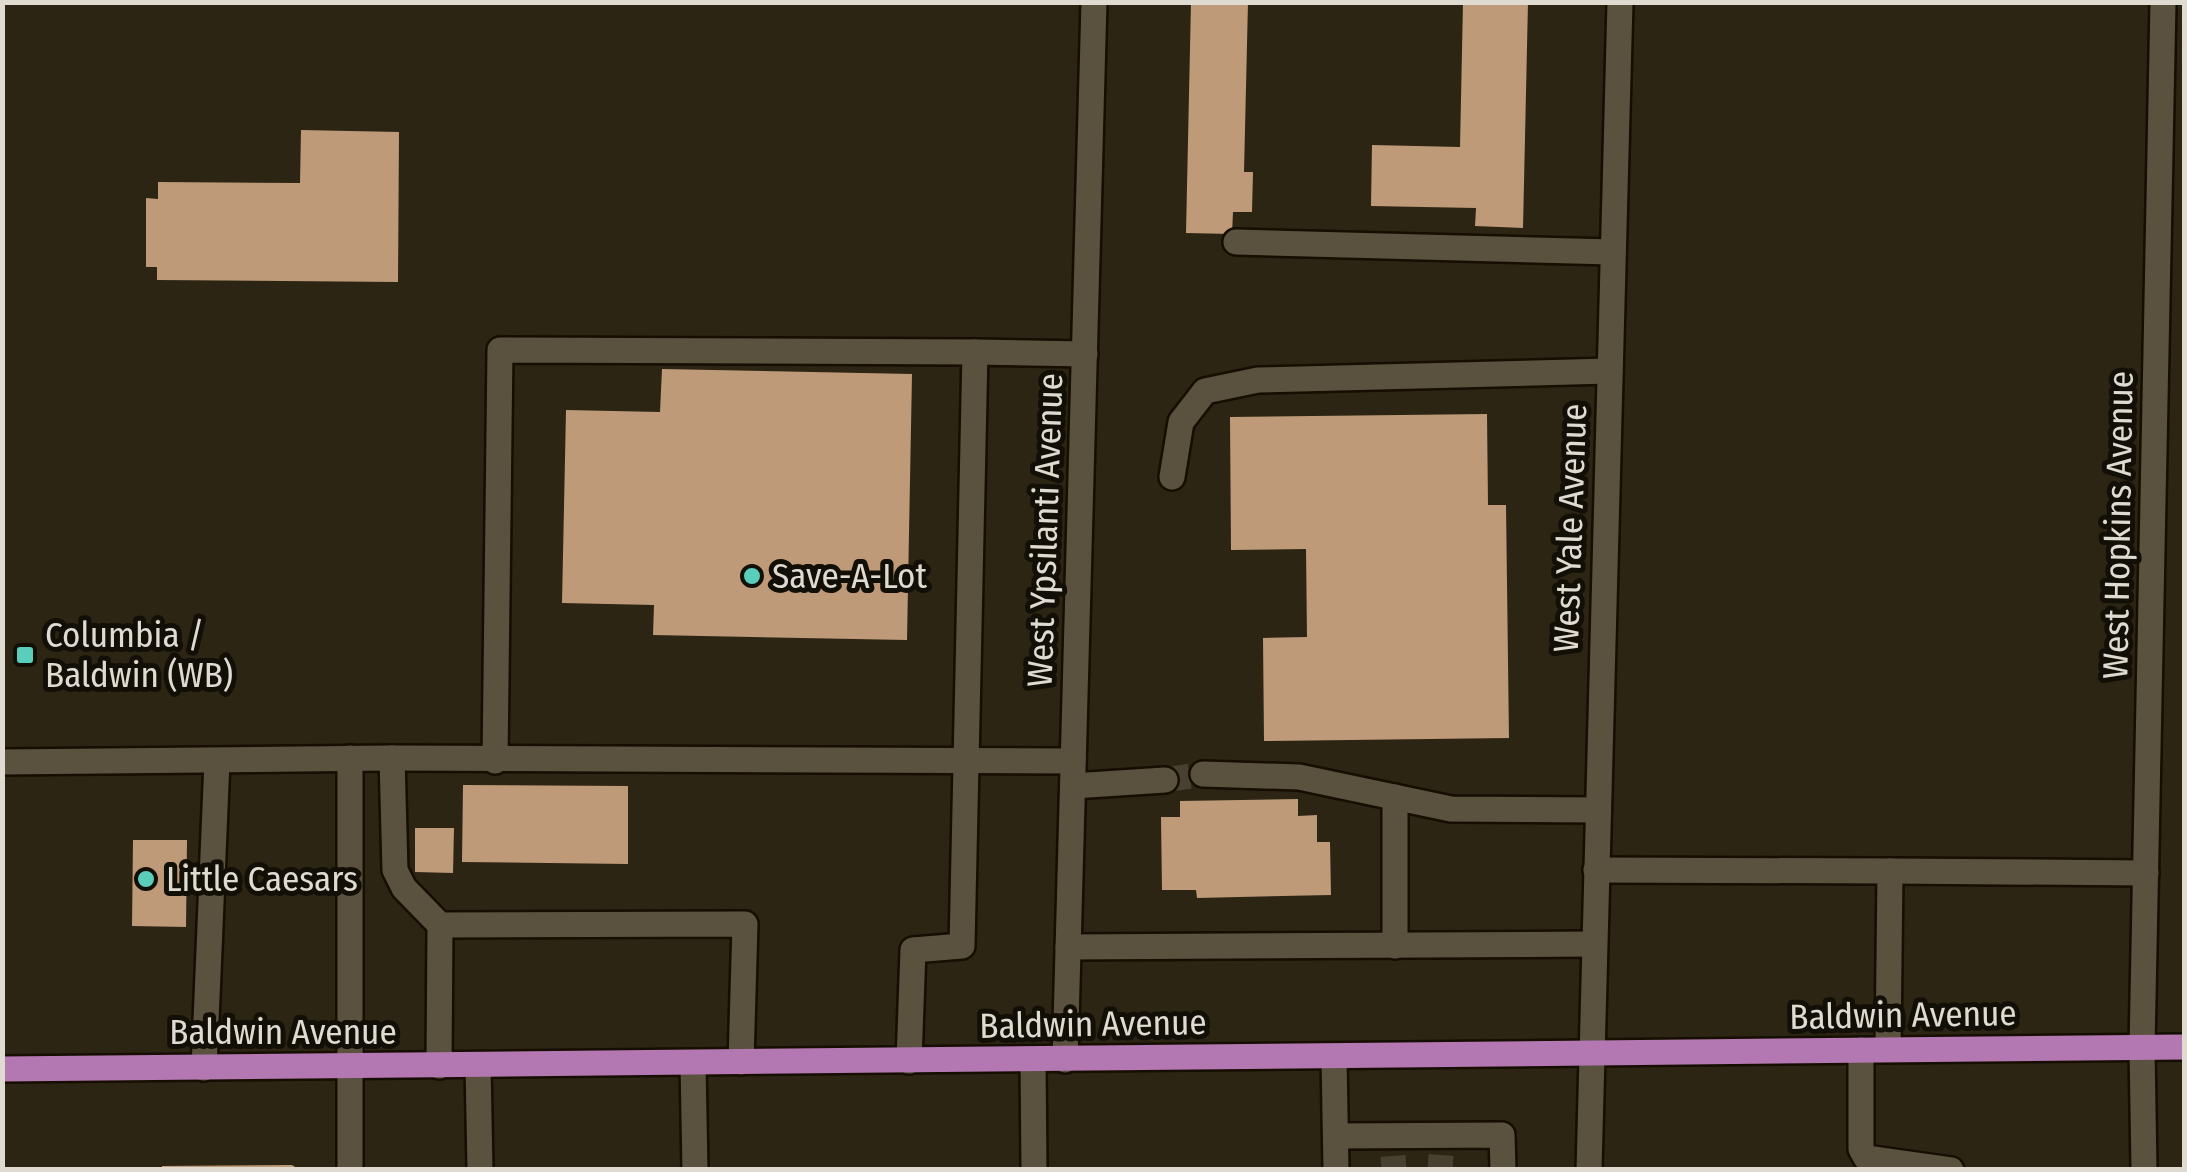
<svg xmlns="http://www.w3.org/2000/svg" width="2187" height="1172" font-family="'Fira Sans Condensed',sans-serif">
<rect width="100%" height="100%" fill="#2d2514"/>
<g fill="#be9a79">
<polygon points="1191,2 1248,2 1244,172 1253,172 1252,212 1233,212 1232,234 1186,233"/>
<polygon points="1463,2 1528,2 1523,228 1475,226 1476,208 1371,206 1372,145 1460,147"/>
<polygon points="301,130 399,132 398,282 157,280 157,267 146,267 146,198 158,199 158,182 300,183"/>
<polygon points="662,369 912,374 907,640 653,635 654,605 562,603 566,410 660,412"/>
<polygon points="1487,414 1488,505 1506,505 1509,738 1264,741 1263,638 1307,637 1306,549 1231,550 1230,417"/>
<polygon points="463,785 628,786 628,864 462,862"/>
<polygon points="1298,799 1298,816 1317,815 1317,842 1330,842 1331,895 1197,898 1196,890 1162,890 1161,817 1180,817 1180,801"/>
<polygon points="415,828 454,828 453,873 415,872"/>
<polygon points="133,840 187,840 186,927 132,926"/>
<polygon points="292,1165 300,1170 162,1170 162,1166"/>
</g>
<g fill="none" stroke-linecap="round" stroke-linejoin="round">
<g stroke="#484030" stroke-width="25" stroke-dasharray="25 12" stroke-linecap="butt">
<polyline points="1165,780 1203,774"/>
<polyline points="1393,1156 1394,1170"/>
<polyline points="1440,1170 1441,1155"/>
</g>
<defs>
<g id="minor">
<polyline points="1236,242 1613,252"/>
<polyline points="1172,477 1181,422 1205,391 1258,380 1610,371"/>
<polyline points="350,758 350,1170"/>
<polyline points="392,758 395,870 404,888 440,925 439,1066"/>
<polyline points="495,761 500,350 975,352"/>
<polyline points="2,762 392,758 1073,761"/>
<polyline points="1203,774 1299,777 1451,809 1598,810"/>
<polyline points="1073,786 1165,780"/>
<polyline points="1395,797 1395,946"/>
<polyline points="1596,870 1890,871 1888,1049"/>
<polyline points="1890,871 2146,873"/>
<polyline points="440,925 745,924 741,1062"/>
<polyline points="1068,947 1593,944"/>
<polyline points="1861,1050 1861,1149 1866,1158 1951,1170"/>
<polyline points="1334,1057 1336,1170"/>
<polyline points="1033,1060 1034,1170"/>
<polyline points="1065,1060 1094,2"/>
<polyline points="909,1061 913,950 962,946 975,352 1085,354"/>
<polyline points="693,1063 695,1170"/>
<polyline points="478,1065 480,1170"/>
<polyline points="204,1068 217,761"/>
<polyline points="1336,1136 1502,1135 1503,1170"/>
<polyline points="1589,1170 1620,2"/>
<polyline points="2144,1170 2142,1048 2163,2"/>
</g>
<polyline id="major" points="2,1069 2184,1047"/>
</defs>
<use href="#minor" stroke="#150e01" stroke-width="30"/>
<use href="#major" stroke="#150e01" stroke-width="30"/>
<use href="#minor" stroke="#5a523f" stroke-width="25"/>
<use href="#major" stroke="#b377b1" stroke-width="25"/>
</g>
<g fill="#5bcebb" stroke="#120f07" stroke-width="4">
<circle cx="752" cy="576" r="10"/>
<rect x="15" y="645" width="20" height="20" rx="5"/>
<circle cx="146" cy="879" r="10"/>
</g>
<g text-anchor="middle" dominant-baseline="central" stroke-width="10" stroke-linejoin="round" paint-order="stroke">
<g font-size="35" fill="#e0dbd0" stroke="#120f07">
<text transform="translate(2118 525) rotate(-89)">West Hopkins Avenue</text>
<text transform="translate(1570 528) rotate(-88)">West Yale Avenue</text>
<text transform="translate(1045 530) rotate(-88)">West Ypsilanti Avenue</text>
<text transform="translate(1903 1015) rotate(-1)">Baldwin Avenue</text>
<text transform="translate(1093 1024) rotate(-1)">Baldwin Avenue</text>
<text x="283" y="1032">Baldwin Avenue</text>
</g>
<g font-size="35" fill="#e0dbd0" stroke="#120f07" text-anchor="start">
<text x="772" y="576">Save-A-Lot</text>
<text x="45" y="635">Columbia /<tspan x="45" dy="40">Baldwin (WB)</tspan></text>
<text x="166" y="879">Little Caesars</text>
</g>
</g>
<rect width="2187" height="1172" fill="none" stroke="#e0dbd0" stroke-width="10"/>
</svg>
